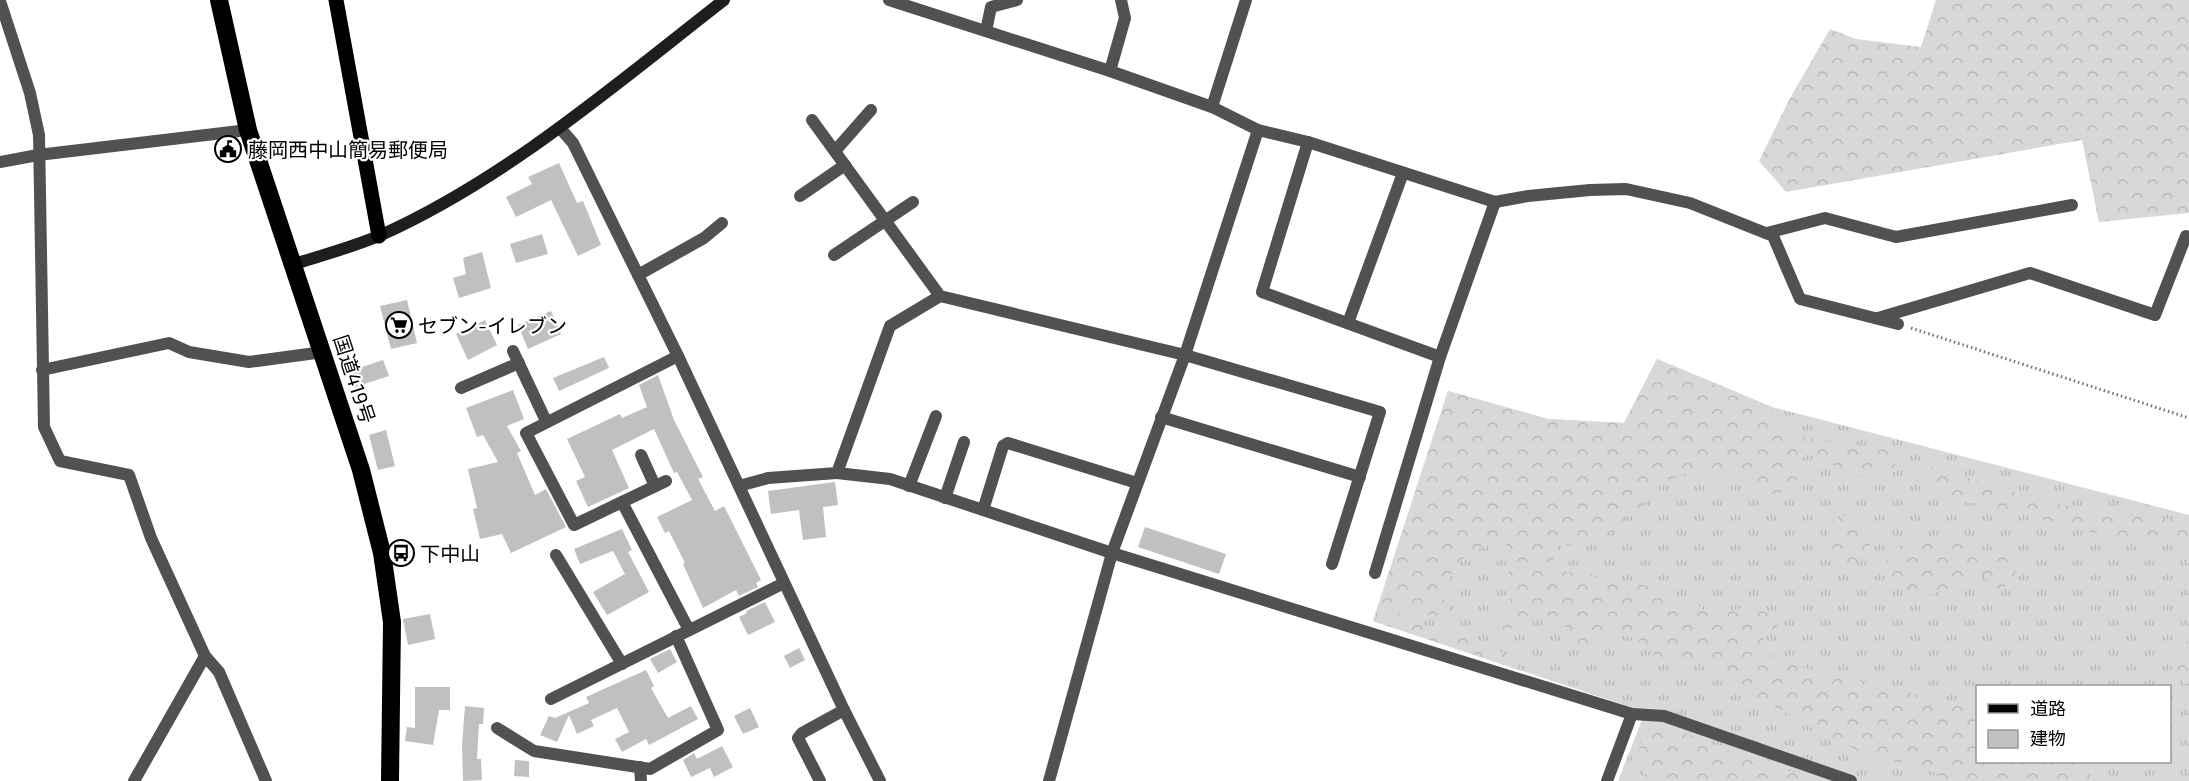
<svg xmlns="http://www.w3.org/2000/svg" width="2189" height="781" font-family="'Exo 2','Noto Sans JP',sans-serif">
<defs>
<pattern id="grass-tufts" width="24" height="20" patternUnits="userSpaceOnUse" patternTransform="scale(1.5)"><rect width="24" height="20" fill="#d8d8d8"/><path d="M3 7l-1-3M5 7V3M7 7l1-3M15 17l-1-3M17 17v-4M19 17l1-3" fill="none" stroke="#b8b8b8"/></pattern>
<pattern id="forest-crowns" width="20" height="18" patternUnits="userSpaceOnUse" patternTransform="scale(1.5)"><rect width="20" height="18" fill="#d8d8d8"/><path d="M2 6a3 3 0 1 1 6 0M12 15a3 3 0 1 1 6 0" fill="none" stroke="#b8b8b8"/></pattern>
</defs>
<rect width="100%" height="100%" fill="#fff"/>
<path fill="url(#grass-tufts)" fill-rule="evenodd" d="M1657,359L1772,407L2189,515V781H1618L1645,712L1373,621L1448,391L1548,419L1624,423ZM1978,686H2170V762H1978Z"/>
<g fill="url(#forest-crowns)">
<polygon points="1936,0 2189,0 2189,213 2099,222 2082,140 1786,192 1759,161 1789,100 1830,29 1856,39 1921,47"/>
<path d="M1657,359L1772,407C1773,411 1774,418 1776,421C1797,446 1859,442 1890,451L1898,471C1854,481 1849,473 1811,453L1796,461L1797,486L1790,491L1772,494L1749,474L1729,471L1720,480L1711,478L1696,469L1671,480L1659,478L1651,482L1647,501L1628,516L1608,536L1586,547L1560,544L1553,557L1558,568L1567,572L1588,574L1600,581H1617L1648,586L1674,606L1697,604L1703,610L1718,615C1742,605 1749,608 1773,614L1778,625L1765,637L1760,646L1785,663L1977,709L1978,762H2072L2099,781H1948L1919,763L1877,762L1826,733L1806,725L1780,709L1748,699L1733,681L1710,665L1658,660C1640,640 1630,628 1603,640L1601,653L1580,647L1569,630L1555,617L1532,620L1520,628L1501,629L1494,619L1510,603L1508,546L1504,542C1460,551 1462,557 1441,593L1450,610L1449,617L1417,614L1402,609L1398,616L1491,647L1517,661L1522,671L1373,621L1448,391L1548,419L1624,423Z"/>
<path d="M1929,466C1985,482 2040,503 2098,512C2128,516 2159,515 2189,523V538C2171,537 2151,542 2134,540C2096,536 2058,523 2021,514C1983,505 1951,503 1916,481L1921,472Z"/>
<polygon points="1844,515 1859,518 1874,535 1865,555 1853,565 1835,563 1826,525"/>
<path d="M1927,540C1958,541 1987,548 2014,562L2017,581L1999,589L1984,576L1970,575L1954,586L1925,597L1886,581V561L1903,543Z"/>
<polygon points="2189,640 2189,683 2184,684 2169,663 2178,647"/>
<polygon points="1649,721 1661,723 1742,756 1820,781 1649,781 1636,757"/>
</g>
<g fill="#c0c0c0">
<polygon points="559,163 577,203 583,201 601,245 578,256 551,200 516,217 506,197 532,184 528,177"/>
<polygon points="542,234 548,254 516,263 510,244"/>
<polygon points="482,252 491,288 459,298 453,278 466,274 463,258"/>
<polygon points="407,300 417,343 391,349 380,306"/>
<polygon points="551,311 561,334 528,349 518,325"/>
<polygon points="485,320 497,345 468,360 456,334"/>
<polygon points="604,357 609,368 559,391 553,378"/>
<polygon points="383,360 389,376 355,387 350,371"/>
<polygon points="658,375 674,420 703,477 698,479 715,511 724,506 761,580 756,583 758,587 739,596 736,590 703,608 683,564 685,563 669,531 665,533 657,517 692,500 677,472 674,473 654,429 612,450 629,488 588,507 576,481 585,477 567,439 620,414 622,418 647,407 639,385"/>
<polygon points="513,390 524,419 507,426 521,451 517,453 535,495 546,489 566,527 511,553 502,534 480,539 473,509 477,508 468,469 498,462 483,435 477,437 466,408"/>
<polygon points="386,430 395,466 378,470 369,435"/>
<polygon points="835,482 838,505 823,507 826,537 803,540 799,510 771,514 768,491"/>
<polygon points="1145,527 1226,554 1219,574 1138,547"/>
<polygon points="622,529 632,550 628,552 649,592 607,615 593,592 625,574 613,551 580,564 574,549"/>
<polygon points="765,602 775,622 748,635 739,617 747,613 746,611"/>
<polygon points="430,614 435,639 408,645 403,619"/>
<polygon points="799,648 805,660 790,668 784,656"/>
<polygon points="670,649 677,662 658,673 650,659"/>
<polygon points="646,670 654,686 651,688 668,718 691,706 698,719 649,745 646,739 622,752 615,739 629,732 617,708 591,720 594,726 577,734 569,715 557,742 540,735 549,716 555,718 589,703 586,697"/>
<polygon points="415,687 450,687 450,710 439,710 433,745 405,741 407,727 415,728"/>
<polygon points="465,706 484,708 483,724 479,724 477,759 481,759 482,780 463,781 462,744"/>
<polygon points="750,708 759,727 743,734 734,716"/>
<polygon points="722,746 733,767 714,777 710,768 691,777 683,760 694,753 697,759"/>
<polygon points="515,760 529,761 529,777 514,776"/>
</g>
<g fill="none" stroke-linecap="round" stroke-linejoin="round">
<polyline stroke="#737373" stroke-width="3" stroke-dasharray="1.5 3" stroke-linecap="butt" points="1911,328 2189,418"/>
<g stroke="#515151" stroke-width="12">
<polyline points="889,0 1110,71 1212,107 1258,130 1308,142 1495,202 1528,196 1590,190 1626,189 1690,203 1773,236 1800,299 1898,324"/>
<polyline points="0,1 30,93 39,135 44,427 60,461 129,475 151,538 205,656 219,672 266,781"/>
<polyline points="986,31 991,7 1017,0"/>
<polyline points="1110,71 1125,18 1121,0"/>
<polyline points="1212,107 1246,0"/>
<polyline points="812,120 940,296 1185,355 1380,412 1332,564"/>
<polyline points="560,128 573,143 678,356 844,710 880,781"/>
<polyline points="1308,142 1262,292 1440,357"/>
<polyline points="835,151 871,110"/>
<polyline points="0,162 38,155 248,130"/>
<polyline points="800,196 845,165"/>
<polyline points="1767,233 1825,218 1896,237 2072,205"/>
<polyline points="834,255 913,202"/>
<polyline points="638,275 704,238 722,223"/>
<polyline points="1878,318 2030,273 2155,315 2186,236"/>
<polyline points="1348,323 1403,173"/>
<polyline points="513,351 546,421"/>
<polyline points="42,370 169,343 189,352 249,362 323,352"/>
<polyline points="461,388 519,363"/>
<polyline points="1161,417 1360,477"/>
<polyline points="641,455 655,486"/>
<polyline points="837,473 890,479 1112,553 1632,714 1664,716 1851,781"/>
<polyline points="666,481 622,502 689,630"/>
<polyline points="739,486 768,478 837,473 890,326 940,296"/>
<polyline points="909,486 936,416"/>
<polyline points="945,498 964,442"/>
<polyline points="622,502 574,525 526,433 678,356"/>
<polyline points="983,510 1003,446 1008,443 1137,483"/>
<polyline points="556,555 622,664"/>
<polyline points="1375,573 1440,357 1495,202"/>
<polyline points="551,699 784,583"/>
<polyline points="497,728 534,751 650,769 718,730 676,636"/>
<polyline points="640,767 641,781"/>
<polyline points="134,781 205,656"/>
<polyline points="820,781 798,738 802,733 844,710"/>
<polyline points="1049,781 1112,553 1185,355 1258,130"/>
<polyline points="1607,781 1632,714"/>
</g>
<path stroke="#1e1e1e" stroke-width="12" d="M294,264C323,255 353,247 381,235C506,179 616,84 724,0"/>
<polyline stroke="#000" stroke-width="15" points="336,0 379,236"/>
<polyline stroke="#000" stroke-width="18" points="219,0 248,130 361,470 382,553 392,622 390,781"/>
</g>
<defs>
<symbol id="civic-ring" viewBox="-11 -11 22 22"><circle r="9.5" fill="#fff" stroke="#000" stroke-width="1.5"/><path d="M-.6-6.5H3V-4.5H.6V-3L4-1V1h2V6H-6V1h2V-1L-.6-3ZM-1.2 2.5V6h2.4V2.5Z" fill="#000"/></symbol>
<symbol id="supermarket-ring" viewBox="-11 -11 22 22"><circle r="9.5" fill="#fff" stroke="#000" stroke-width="1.5"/><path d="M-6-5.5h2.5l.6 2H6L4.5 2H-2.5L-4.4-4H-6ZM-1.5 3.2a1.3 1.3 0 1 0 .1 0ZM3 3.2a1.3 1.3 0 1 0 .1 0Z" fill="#000"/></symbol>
<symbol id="bus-ring" viewBox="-11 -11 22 22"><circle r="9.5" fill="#fff" stroke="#000" stroke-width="1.5"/><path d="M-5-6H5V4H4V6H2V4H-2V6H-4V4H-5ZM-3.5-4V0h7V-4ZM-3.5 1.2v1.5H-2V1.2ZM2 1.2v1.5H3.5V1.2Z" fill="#000"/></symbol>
</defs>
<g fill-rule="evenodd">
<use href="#civic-ring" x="213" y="134" width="30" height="30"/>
<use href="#supermarket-ring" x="384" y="310" width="30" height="30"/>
<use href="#bus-ring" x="386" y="538" width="30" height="30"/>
</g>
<g text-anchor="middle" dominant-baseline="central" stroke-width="4.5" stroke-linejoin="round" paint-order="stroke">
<g font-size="20" fill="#000" stroke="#fff" text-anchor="start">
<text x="248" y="149">藤岡西中山簡易郵便局</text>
<text x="418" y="325">セブン-イレブン</text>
<text x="420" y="553">下中山</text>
</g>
<g font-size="20" fill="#000" stroke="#fff">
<text transform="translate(355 379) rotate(72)">国道419号</text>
</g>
</g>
<rect x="1976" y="685" width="195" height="78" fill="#ffffff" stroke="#999999" stroke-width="1.5"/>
<rect x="1988" y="704" width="30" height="9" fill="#000000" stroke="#999999" stroke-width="1.5"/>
<text x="2030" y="715" font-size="18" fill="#000000">道路</text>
<rect x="1988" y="730" width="30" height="18" fill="#c0c0c0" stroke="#999999" stroke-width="1.5"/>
<text x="2030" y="745" font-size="18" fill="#000000">建物</text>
</svg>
